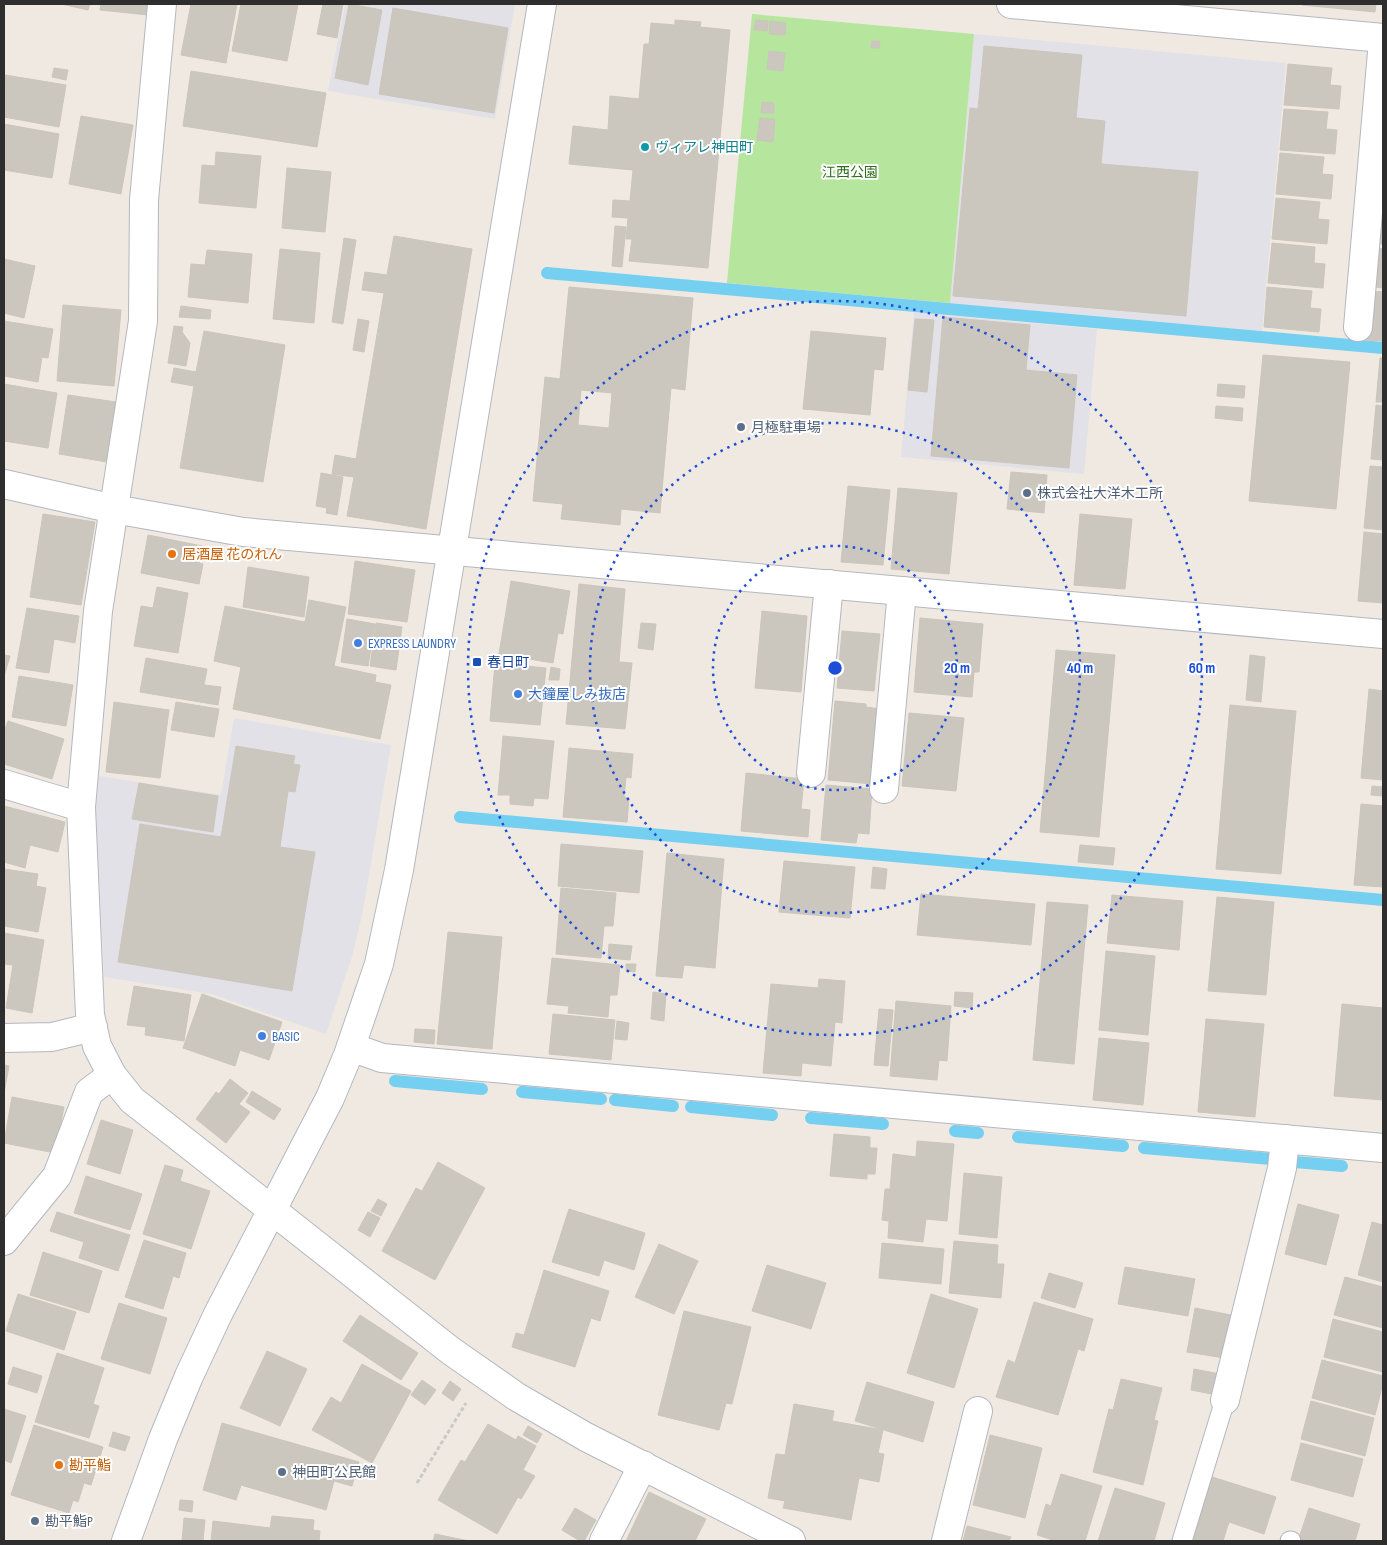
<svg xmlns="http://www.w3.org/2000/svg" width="1387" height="1545" font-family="'Sofia Sans Condensed','Noto Sans JP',sans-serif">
<rect width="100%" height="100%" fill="#efe9e1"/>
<g fill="#e3e1e8">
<polygon points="345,4 515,4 495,119 328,91"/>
<polygon points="974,34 1286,63 1262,331 950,303"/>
<polygon points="914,312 1097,329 1084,474 901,457"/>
<polygon points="234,718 391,745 363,911 352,957 326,1034 211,994 104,977 96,808 99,776 221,795"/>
</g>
<polygon fill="#b6e59e" points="752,14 974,34 950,303 727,283"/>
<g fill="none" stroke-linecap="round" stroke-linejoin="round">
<g stroke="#75cff0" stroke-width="12">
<polyline points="547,273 1383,348"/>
<polyline points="460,817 1383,900"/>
<polyline points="395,1081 482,1089"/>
<polyline points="522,1092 601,1099"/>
<polyline points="615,1100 673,1106"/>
<polyline points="691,1107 772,1115"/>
<polyline points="811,1118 883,1124"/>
<polyline points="955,1131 978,1133"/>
<polyline points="1018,1137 1123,1146"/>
<polyline points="1144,1148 1271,1159"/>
<polyline points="1295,1162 1342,1166"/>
</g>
</g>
<g fill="#cbc7bf" stroke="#cbc5ba" fill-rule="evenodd">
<polygon points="61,4 90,4 88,10"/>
<polygon points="101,4 150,4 148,15 100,10"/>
<polygon points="191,4 237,4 226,63 181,55"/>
<polygon points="241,4 298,4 287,61 232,51"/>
<polygon points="323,4 343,4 337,38 317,34"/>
<polygon points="349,4 382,10 368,85 335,78"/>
<polygon points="1302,4 1376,4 1375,12 1302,5"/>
<polygon points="393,8 508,28 494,113 379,94"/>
<polygon points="675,20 701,22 700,27 730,30 708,268 629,261 632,239 626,239 628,218 612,217 613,200 630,201 633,170 569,164 573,126 608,130 610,96 639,99 644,44 649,44 651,23 675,25"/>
<polygon points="756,20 768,21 767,31 754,30"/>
<polygon points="770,21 786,23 785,35 769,34"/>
<polygon points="872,41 880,41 879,48 871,48"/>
<polygon points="984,46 1082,55 1076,118 1105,121 1101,164 1198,172 1186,316 953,296 970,108 978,109"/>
<polygon points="769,51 785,53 783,71 767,69"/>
<polygon points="1288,64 1332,68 1330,85 1341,86 1339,109 1284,105"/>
<polygon points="54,68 68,70 66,80 52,77"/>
<polygon points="191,71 326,93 317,147 183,126"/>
<polygon points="5,75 66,85 59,127 4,117"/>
<polygon points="762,102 774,103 774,113 761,113"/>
<polygon points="1284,109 1328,112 1326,129 1337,130 1335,154 1280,150"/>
<polygon points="81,116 133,125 121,194 69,184"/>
<polygon points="760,118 775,119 773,142 757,140"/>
<polygon points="4,124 59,134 52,178 4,170"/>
<polygon points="216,152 261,156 256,208 199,203 202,165 215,166"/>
<polygon points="1280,153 1324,157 1322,174 1333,175 1331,199 1276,194"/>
<polygon points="287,168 331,172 325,232 282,228"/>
<polygon points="1276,198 1320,202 1318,219 1329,220 1327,244 1272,239"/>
<polygon points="1381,208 1383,208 1383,244 1377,244"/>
<polygon points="615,226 626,227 622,267 612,266"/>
<polygon points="394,236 472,249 426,529 347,516 354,477 332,474 335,455 356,459 384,293 362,290 365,272 387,275"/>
<polygon points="344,238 356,240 343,324 332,322"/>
<polygon points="1272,243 1315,247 1314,263 1325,264 1323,288 1268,283"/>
<polygon points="1377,248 1383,249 1383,288 1374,287"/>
<polygon points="280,249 320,253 314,323 273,319"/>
<polygon points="207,250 252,254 248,303 188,297 191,264 205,265"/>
<polygon points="4,259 35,266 24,318 4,313"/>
<path d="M569,287L693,298L685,390L671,388L660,513L621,509L620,525L561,519L563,504L533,501L545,377L560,379ZM581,390L612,393L609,428L578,425Z"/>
<polygon points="1267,287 1312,291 1310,308 1321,309 1319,332 1264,327"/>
<polygon points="1370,291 1383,292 1383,341 1366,340"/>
<polygon points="63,305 121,310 114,386 57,381"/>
<polygon points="181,306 211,310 210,319 179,317"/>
<polygon points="943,317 1030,325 1026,370 1077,375 1069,468 931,456"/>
<polygon points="358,319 369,321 364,352 353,350"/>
<polygon points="915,319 934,320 927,392 908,390"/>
<polygon points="4,321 53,329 48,358 42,357 38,382 4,376"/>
<polygon points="174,326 183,327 182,332 190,343 186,366 168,363"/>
<polygon points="204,331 285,345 263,482 180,468 194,386 171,382 174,368 196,372"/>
<polygon points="811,331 886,338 883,370 874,369 870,415 803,409"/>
<polygon points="1263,355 1350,362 1336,509 1249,501"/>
<polygon points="1380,358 1383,358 1383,402 1376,402"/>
<polygon points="4,384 57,393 48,448 4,441"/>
<polygon points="1218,384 1245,386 1244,398 1217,396"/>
<polygon points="68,395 116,402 107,462 59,454"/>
<polygon points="1376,405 1383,406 1383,460 1371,459"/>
<polygon points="1216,406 1243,408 1242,421 1215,418"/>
<polygon points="1370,466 1383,467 1383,530 1364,528"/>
<polygon points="1011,472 1047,475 1044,513 1007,509"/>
<polygon points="321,473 343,477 337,515 326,513 327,508 316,506"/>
<polygon points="848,486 890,490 883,565 841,562"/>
<polygon points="898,488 957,493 949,574 891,569"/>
<polygon points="43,514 95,522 81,605 30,597"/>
<polygon points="1080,514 1132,519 1125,589 1074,585"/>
<polygon points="1364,532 1383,534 1383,603 1358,601"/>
<polygon points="148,535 202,546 199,563 203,564 199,584 141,573"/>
<polygon points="355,561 415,570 407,622 348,614"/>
<polygon points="248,567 309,577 304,617 243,607"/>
<polygon points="511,581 570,591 563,634 558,633 553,663 499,654"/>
<polygon points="579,584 625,589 619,662 632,663 625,729 566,724"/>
<polygon points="157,587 188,593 178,653 134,646 141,606 153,608"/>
<polygon points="309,600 346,607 334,666 376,675 375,682 391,685 380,739 233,709 241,667 214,661 225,606 305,622"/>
<polygon points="27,608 79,616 75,643 54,639 49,673 16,668"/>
<polygon points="762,611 807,616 801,692 755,688"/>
<polygon points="920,618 983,624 979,672 974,672 972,697 914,692"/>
<polygon points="347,619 375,624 368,666 341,662"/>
<polygon points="376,623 402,627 396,670 370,666"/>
<polygon points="641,623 656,624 653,650 638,648"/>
<polygon points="842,631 880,634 874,691 837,688"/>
<polygon points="1056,650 1115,655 1099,837 1040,832"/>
<polygon points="4,655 10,656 4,676"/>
<polygon points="1250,655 1265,657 1261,702 1246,700"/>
<polygon points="146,658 207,669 204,685 221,687 218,705 140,692"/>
<polygon points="495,663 546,668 540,725 490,721"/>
<polygon points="551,667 560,669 559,680 549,680"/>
<polygon points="19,676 73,685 66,726 12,717"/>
<polygon points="1369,689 1383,691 1383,780 1361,778"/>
<polygon points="835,701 866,704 866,707 880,709 873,784 828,780"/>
<polygon points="114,702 169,710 160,778 106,772"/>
<polygon points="176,702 219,709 214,737 171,730"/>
<polygon points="1230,705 1296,711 1281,874 1216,869"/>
<polygon points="909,713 964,718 956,791 902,786"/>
<polygon points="8,721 64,739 52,779 4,764 4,732"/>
<polygon points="503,736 554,741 548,799 534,798 533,806 510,804 510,795 498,795"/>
<polygon points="236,746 295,756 293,764 300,765 295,792 288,791 280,847 315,852 292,991 118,962 140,824 221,837"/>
<polygon points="569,748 633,754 631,778 626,777 624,797 629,798 627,822 563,817"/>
<polygon points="746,773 804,779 801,809 810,810 808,837 741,831"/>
<polygon points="139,783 218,796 213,832 132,819"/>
<polygon points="826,785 872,789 869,834 858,833 856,843 821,840"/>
<polygon points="1372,786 1383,787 1383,796 1371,795"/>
<polygon points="1361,804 1383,806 1383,887 1354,885"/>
<polygon points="4,806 65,822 58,852 30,845 25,868 4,862"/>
<polygon points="561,844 643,851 639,893 558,886"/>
<polygon points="1080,845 1115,848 1113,865 1078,862"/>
<polygon points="667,853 724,859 715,968 684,965 682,978 656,976"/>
<polygon points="784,861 855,867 850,918 779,912"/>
<polygon points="873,867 887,869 885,889 871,888"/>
<polygon points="4,869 38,874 36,886 46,888 38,932 4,926"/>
<polygon points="561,888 616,893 613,926 604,926 601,958 556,954"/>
<polygon points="921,894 1035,904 1031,945 917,935"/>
<polygon points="1112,895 1183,901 1179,950 1107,943"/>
<polygon points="1217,897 1274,902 1266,995 1208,991"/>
<polygon points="1047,902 1088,905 1074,1064 1033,1060"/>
<polygon points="448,932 502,937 492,1049 437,1044"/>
<polygon points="4,933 44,940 32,1013 6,1008 13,965 4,964"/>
<polygon points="609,944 632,946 630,960 608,958"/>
<polygon points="1106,951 1155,956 1148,1035 1099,1030"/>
<polygon points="552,958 620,965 617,995 610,995 608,1017 568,1013 569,1006 547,1004"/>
<polygon points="626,964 636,964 635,972 626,971"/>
<polygon points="819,979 845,981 842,1023 835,1022 831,1066 802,1063 801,1076 763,1073 771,984 818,988"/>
<polygon points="134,986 191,995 184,1041 145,1035 146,1027 127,1025"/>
<polygon points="653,992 666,994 664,1021 651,1019"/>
<polygon points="955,992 973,993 972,1008 954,1006"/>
<polygon points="202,994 282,1022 269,1060 240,1050 235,1066 183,1048"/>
<polygon points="896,1001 951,1006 947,1061 939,1060 937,1080 890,1076"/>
<polygon points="1342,1004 1383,1008 1383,1100 1334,1096"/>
<polygon points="879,1009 893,1010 888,1066 874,1065"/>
<polygon points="553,1014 615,1020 611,1060 549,1054"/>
<polygon points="1206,1019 1264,1024 1255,1117 1198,1112"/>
<polygon points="617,1021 629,1023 627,1040 615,1039"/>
<polygon points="415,1029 435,1030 434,1044 414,1042"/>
<polygon points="1099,1038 1149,1043 1143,1105 1093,1100"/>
<polygon points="4,1065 9,1066 4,1093"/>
<polygon points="230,1079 248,1093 239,1104 250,1112 226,1143 196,1119 216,1092 219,1094"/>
<polygon points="252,1091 281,1109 274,1120 246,1102"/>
<polygon points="12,1097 64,1107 55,1153 4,1143"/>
<polygon points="101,1120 133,1130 120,1174 87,1164"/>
<polygon points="834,1134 870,1137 870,1148 877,1148 875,1174 867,1174 867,1179 830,1176"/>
<polygon points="917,1141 954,1144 947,1221 926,1219 923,1242 888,1238 889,1221 882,1220 885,1189 890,1189 893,1154 916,1157"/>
<polygon points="438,1162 485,1188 435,1280 382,1251 416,1188 422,1191"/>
<polygon points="165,1165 183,1170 180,1181 210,1191 191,1249 143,1234"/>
<polygon points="964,1173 1002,1177 997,1238 959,1234"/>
<polygon points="86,1176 142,1194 130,1230 74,1213"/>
<polygon points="378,1199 387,1204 381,1216 371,1211"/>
<polygon points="1298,1204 1339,1215 1326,1265 1285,1254"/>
<polygon points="569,1209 645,1233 634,1270 604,1260 599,1276 552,1262"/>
<polygon points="57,1212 130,1235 118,1271 79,1258 84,1242 50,1231"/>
<polygon points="368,1212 380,1218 370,1237 358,1230"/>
<polygon points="1372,1222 1383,1225 1383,1282 1358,1275"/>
<polygon points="144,1240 186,1253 179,1278 173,1276 163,1309 125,1297"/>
<polygon points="954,1241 998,1245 997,1264 1004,1264 1001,1298 949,1293"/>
<polygon points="882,1243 944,1249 941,1284 879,1278"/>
<polygon points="659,1244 698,1261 674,1314 635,1297"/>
<polygon points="43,1252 102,1271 89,1313 30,1295"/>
<polygon points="767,1265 826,1283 811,1329 752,1311"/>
<polygon points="1125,1267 1195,1279 1188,1316 1118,1304"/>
<polygon points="544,1270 609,1291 600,1321 591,1318 575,1367 512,1347 516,1333 524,1335"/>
<polygon points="1049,1273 1083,1283 1075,1308 1041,1298"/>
<polygon points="1345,1277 1383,1287 1383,1328 1334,1315"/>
<polygon points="18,1294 76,1312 64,1350 6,1331"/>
<polygon points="931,1294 978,1309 954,1388 907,1373"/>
<polygon points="1034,1302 1093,1319 1084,1351 1078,1349 1058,1415 996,1397 1008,1360 1015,1363"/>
<polygon points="119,1303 167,1318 150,1374 101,1359"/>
<polygon points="1195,1308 1231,1315 1224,1358 1187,1352"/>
<polygon points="684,1311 751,1327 732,1404 726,1403 719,1430 658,1415"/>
<polygon points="360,1315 418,1353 401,1380 343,1341"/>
<polygon points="1333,1319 1383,1332 1383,1372 1324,1357"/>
<polygon points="267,1351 307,1369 280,1426 240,1408"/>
<polygon points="57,1353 104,1368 93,1404 99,1406 89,1438 35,1422"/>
<polygon points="1322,1360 1383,1376 1383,1383 1375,1415 1312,1398"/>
<polygon points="362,1364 411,1391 372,1463 312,1430 331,1397 341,1403"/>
<polygon points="13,1367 42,1376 37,1393 8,1384"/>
<polygon points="1194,1369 1220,1374 1217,1395 1191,1390"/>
<polygon points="1121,1379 1162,1388 1154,1420 1158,1421 1143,1485 1093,1472 1109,1409 1113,1410"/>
<polygon points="422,1380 436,1390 425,1405 411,1395"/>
<polygon points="450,1381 461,1389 453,1401 442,1393"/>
<polygon points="867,1382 934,1402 923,1442 855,1421"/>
<polygon points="1311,1401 1374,1418 1365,1456 1301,1439"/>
<polygon points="794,1404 834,1411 832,1421 883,1430 878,1453 884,1454 879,1482 859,1478 851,1520 783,1508 785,1501 768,1498 776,1454 785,1455"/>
<polygon points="4,1409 26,1416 11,1463 4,1460"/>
<polygon points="222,1423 359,1462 352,1486 334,1481 326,1510 241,1485 236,1500 203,1490"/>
<polygon points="488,1424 516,1440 518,1436 536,1446 523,1470 535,1476 521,1499 518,1497 497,1534 438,1500 461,1460 465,1462"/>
<polygon points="34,1425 103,1447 91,1485 84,1483 78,1502 73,1500 69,1513 11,1495"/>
<polygon points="528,1426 542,1434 537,1443 523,1435"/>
<polygon points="113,1432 130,1437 125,1451 109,1446"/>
<polygon points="990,1435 1042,1448 1025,1518 973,1505"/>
<polygon points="1301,1443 1363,1459 1353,1497 1291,1480"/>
<polygon points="1061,1474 1102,1486 1085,1541 1056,1541 1037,1535 1046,1504 1051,1506"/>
<polygon points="1209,1476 1276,1497 1264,1534 1229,1522 1223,1541 1193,1541 1189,1539"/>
<polygon points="1115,1488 1165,1503 1154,1541 1148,1540 1148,1541 1098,1541"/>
<polygon points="649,1492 706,1519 695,1541 626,1541"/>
<polygon points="180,1500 193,1501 192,1512 179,1510"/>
<polygon points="575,1508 596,1520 584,1541 580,1541 562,1530"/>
<polygon points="1309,1508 1360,1524 1355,1541 1298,1541"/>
<polygon points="272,1516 314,1520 313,1530 320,1531 319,1541 211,1541 213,1521 270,1528"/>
<polygon points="184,1518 205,1520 203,1541 182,1541"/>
<polygon points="967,1526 1011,1537 1009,1541 963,1541"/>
<polygon points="435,1534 469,1541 433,1541"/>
</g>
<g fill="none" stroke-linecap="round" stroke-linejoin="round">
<defs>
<g id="lane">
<polyline points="1182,1541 1225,1400"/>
<polyline points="1290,1541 1291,1541"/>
</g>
<g id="street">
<polyline points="162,4 144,200 143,321 98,611 81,807 90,1015 97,1046 112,1075 132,1100 272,1210"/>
<polyline points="1358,327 1383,41"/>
<polyline points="4,484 114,509 243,532 1383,634"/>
<polyline points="811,773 829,584"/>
<polyline points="4,784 81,807"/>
<polyline points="884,789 902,591"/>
<polyline points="4,1038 52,1037 93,1027"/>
<polyline points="351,1047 382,1058 1383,1148"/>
<polyline points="4,1241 57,1176 89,1092 112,1075"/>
<polyline points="1225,1400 1282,1168 1285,1139"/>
<polyline points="604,1541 643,1465"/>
<polyline points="946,1541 978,1411"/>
</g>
<g id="secondary">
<polyline points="1011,4 1383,38"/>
<polyline points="272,1210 451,1351 517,1397 586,1437 791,1541"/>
<polyline points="126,1541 163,1439 189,1376 218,1314 330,1098 348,1055 379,964 399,870 542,4"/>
</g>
</defs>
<use href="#lane" stroke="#b4b7c1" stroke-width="21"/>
<use href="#street" stroke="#b4b7c1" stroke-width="30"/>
<use href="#secondary" stroke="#b4b7c1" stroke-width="30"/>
<polyline stroke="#c9c9c9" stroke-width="3" stroke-dasharray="4 2.5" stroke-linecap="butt" points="417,1483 466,1403"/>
<use href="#lane" stroke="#fff" stroke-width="19"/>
<use href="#street" stroke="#fff" stroke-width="28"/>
<use href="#secondary" stroke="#fff" stroke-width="28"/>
</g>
<g fill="none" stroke="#1d4ed8" stroke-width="2.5" stroke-dasharray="2.5 5">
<circle cx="835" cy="668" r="122"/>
<circle cx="835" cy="668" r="245"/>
<circle cx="835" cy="668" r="367"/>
</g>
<circle fill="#0f9aa8" stroke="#fff" stroke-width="2" cx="645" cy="147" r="5"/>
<g fill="#5c6f8a" stroke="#fff" stroke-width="2">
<circle cx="741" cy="427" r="5"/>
<circle cx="1027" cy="493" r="5"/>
<circle cx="282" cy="1472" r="5"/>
<circle cx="35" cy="1521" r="5"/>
</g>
<g fill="#e8710a" stroke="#fff" stroke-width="2">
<circle cx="172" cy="554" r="5"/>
<circle cx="59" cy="1465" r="5"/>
</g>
<g fill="#3f7fe0" stroke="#fff" stroke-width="2">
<circle cx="358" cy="643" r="5"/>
<circle cx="518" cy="694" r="5"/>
<circle cx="262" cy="1036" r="5"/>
</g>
<rect fill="#1a4fb4" stroke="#fff" stroke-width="2" x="472" y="657" width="10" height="10" rx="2.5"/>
<g text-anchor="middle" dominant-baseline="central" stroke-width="4" stroke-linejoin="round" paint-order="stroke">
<g font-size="14" fill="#0d838f" stroke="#fff" text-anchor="start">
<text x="655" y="147">ヴィアレ神田町</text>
</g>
<g font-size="14" fill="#2c6e1b" stroke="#fff">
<text x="850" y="172">江西公園</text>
</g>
<g font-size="14" fill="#4e5e75" stroke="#fff" text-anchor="start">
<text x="751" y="427">月極駐車場</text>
<text x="1037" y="493">株式会社大洋木工所</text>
<text x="292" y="1472">神田町公民館</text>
<text x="45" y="1521">勘平鮨P</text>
</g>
<g font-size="14" fill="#c56008" stroke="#fff" text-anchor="start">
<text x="182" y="554">居酒屋 花のれん</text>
<text x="69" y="1465">勘平鮨</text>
</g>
<g font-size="14" fill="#366cbe" stroke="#fff" text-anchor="start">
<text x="368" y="643">EXPRESS LAUNDRY</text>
<text x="528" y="694">大鐘屋しみ抜店</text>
<text x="272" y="1036">BASIC</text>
</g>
<g font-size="14" fill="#164399" stroke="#fff" text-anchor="start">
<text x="487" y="662">春日町</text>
</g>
</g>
<circle cx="835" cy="668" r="8" fill="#1d4ed8" stroke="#fff" stroke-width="2.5"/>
<g font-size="15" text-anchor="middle" font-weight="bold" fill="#1d4ed8" stroke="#fff" stroke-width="4" stroke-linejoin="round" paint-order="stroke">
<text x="957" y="673">20 m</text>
<text x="1080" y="673">40 m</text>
<text x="1202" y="673">60 m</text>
</g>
<rect width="1387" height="1545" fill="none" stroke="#2e2e2e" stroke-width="10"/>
</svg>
